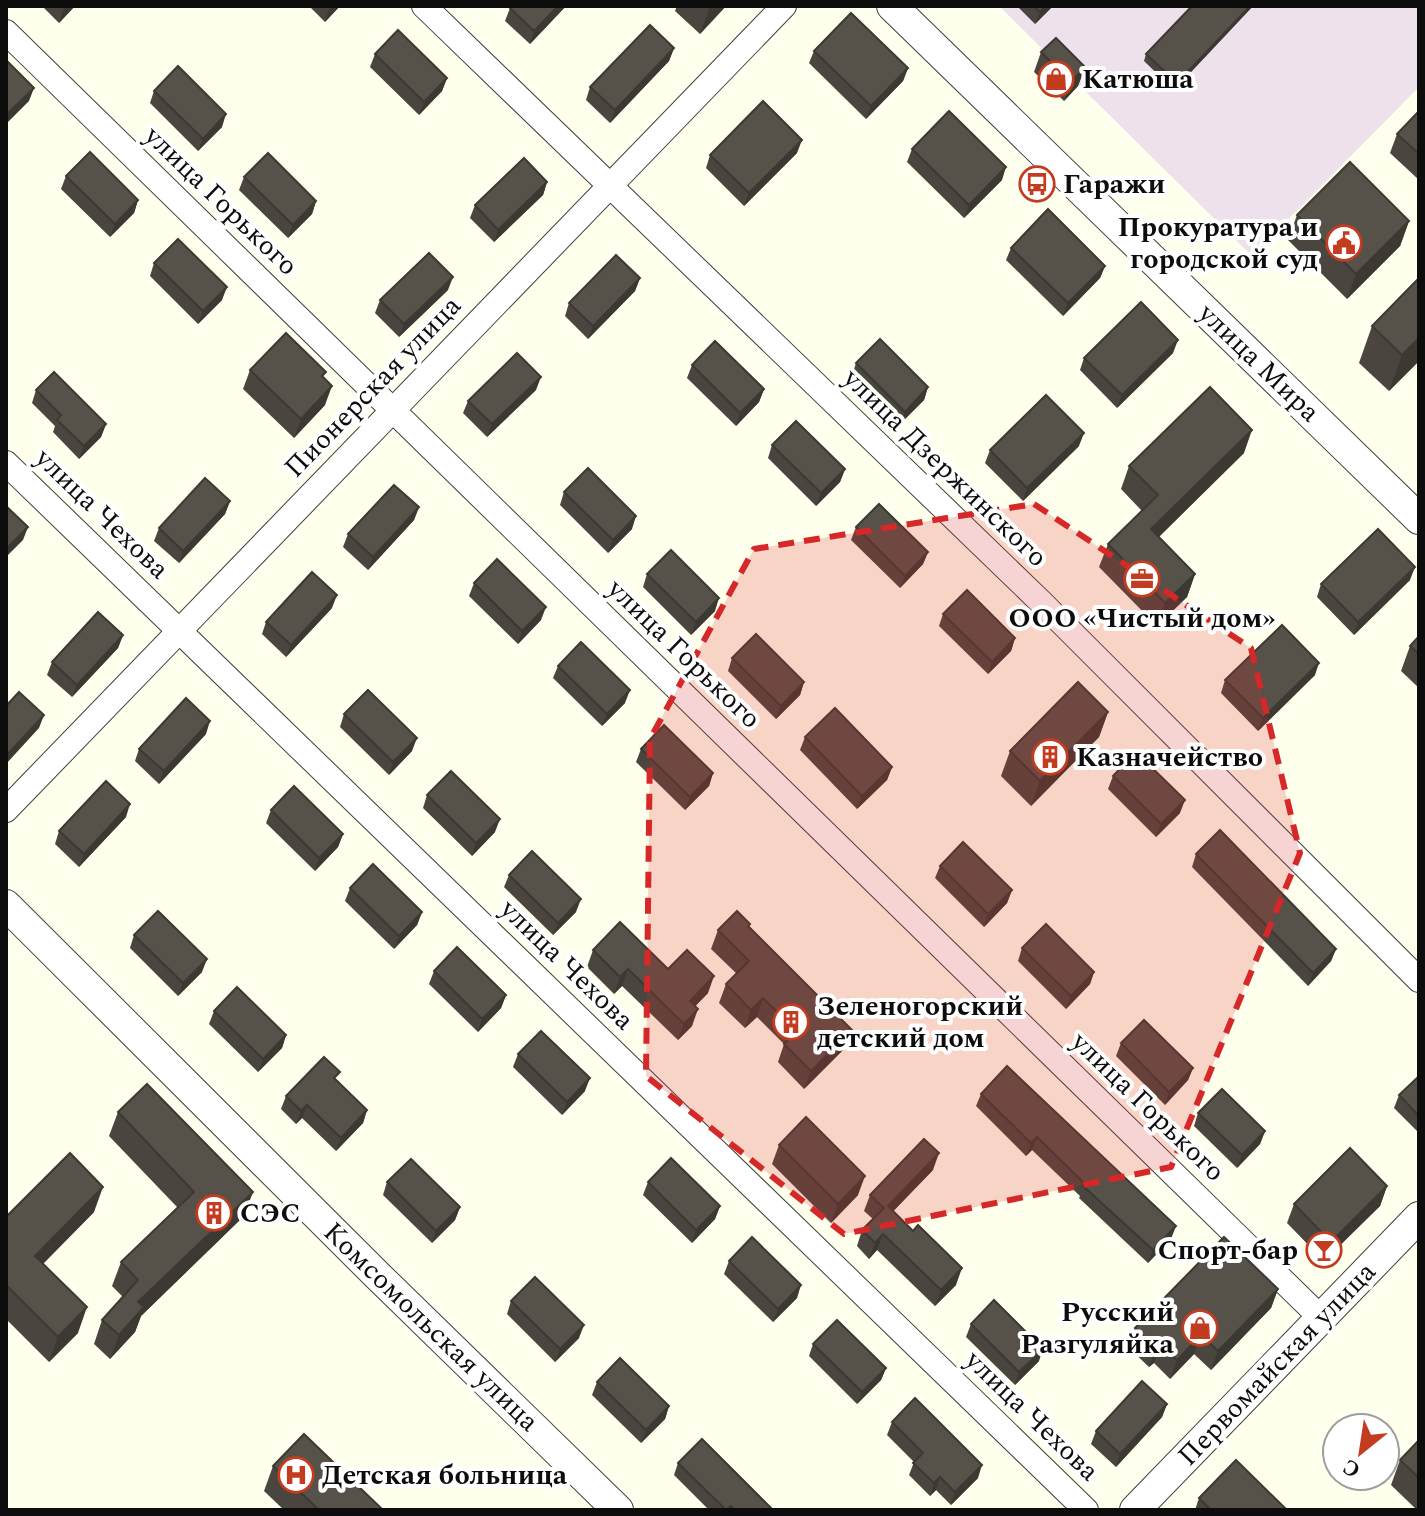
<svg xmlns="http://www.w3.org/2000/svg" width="1425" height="1516" font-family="Spectral,serif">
<rect width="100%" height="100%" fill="#ffe"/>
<polygon fill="#ede1eb" points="999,6 1419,6 1419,87 1252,256"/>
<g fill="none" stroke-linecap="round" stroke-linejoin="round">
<defs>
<g id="minor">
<polyline points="424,6 1041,602 1419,980"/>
<polyline points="6,32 1321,1318"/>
<polyline points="6,463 1086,1510"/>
<polyline points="6,810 784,6"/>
</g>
<g id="tertiary">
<polyline points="892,6 1419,519"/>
<polyline points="6,905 379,1277 618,1510"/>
<polyline points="1135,1510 1419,1217"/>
</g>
</defs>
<use href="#minor" stroke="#404040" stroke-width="26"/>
<use href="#tertiary" stroke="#404040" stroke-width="32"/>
<use href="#minor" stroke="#fff" stroke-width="24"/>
<use href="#tertiary" stroke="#fff" stroke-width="30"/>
</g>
<g fill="#4a463f">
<polygon points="42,6 75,6 59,23"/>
<polygon points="309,6 340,6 325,22"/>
<polygon points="566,6 530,44 505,21 510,8"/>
<polygon points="677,6 726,6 700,34 675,11"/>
<polygon points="1017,6 1053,6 1035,24"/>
<polygon points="1253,6 1174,90 1144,61 1146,54"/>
<polygon points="674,48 669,61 610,123 586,100 590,87"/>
<polygon points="814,51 908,68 903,81 866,119 809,63"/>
<polygon points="1041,52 1085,67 1078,86 1064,101 1034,72"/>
<polygon points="375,54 447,78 442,91 419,115 370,67"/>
<polygon points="154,91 222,127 198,151 150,103"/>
<polygon points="1419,111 1419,180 1390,153 1397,134"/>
<polygon points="912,149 1002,180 964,218 907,162"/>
<polygon points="797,153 744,206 706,168 710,155"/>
<polygon points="66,176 138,200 134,213 110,237 61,189"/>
<polygon points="244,177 316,201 312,214 288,238 239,190"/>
<polygon points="547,182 543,195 494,242 470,218 475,205"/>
<polygon points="1297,215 1409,221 1400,246 1347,299 1288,240"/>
<polygon points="1011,248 1105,266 1100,278 1063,316 1006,260"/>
<polygon points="154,263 222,300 198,324 150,276"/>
<polygon points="640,278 635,291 588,339 565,316 569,303"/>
<polygon points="448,290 399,337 375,313 380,300"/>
<polygon points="1372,326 1419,361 1389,391 1359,363"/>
<polygon points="1173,353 1117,408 1080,370 1084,358"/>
<polygon points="856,363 928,387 924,400 900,424 852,376"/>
<polygon points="692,365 764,389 759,402 736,426 687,378"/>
<polygon points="250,370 324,378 325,405 294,438 243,389"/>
<polygon points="36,390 106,424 101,437 79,459 53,432 55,426 32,403"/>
<polygon points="536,390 487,437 463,413 468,401"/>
<polygon points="772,445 845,469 840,482 816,506 768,458"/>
<polygon points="1079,446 1023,501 985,463 990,450"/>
<polygon points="1244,453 1159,537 1195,574 1187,597 1157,626 1099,567 1108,544 1142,511 1121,489 1129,466"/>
<polygon points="564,492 632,529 608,553 560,505"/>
<polygon points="230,501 225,514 179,563 154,541 159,528"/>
<polygon points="419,507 414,520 368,570 343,547 348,534"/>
<polygon points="856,527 928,552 923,564 900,588 851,540"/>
<polygon points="647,574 715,611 691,635 643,587"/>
<polygon points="1410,580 1354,635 1317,597 1321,584"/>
<polygon points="474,583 541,620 518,644 469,596"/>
<polygon points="332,608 286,657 262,634 266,622"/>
<polygon points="943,614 1015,638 1011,651 988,674 939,626"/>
<polygon points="123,635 118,648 72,697 47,675 52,662"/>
<polygon points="1419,636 1419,688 1401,671 1410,646"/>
<polygon points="732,658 804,682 800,695 776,719 728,671"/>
<polygon points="558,666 625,703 602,726 553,678"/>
<polygon points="1315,675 1258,731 1221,693 1225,680"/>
<polygon points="1108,712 1099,737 1031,806 1001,776 1010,751"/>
<polygon points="344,714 412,751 389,775 340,727"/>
<polygon points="206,734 159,784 135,761 139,749"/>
<polygon points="805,737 892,767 887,780 857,809 800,750"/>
<polygon points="641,749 713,773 709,786 685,810 636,762"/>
<polygon points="1113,776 1180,813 1156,837 1108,789"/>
<polygon points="427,795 495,832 472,856 423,808"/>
<polygon points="271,810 343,834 338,847 315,871 266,823"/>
<polygon points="126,817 79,867 55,844 59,831"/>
<polygon points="1196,854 1336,949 1331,961 1308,986 1192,867"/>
<polygon points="940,866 1012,890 1007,903 984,927 935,878"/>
<polygon points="509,875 576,912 553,935 504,887"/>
<polygon points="350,888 422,912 417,925 394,949 345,901"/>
<polygon points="750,924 749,927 845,1048 804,1089 778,1062 784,1044 757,1017 745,1028 719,1003 726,984 737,974 711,949 718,930"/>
<polygon points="134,935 202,972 178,996 130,948"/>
<polygon points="1022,948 1094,972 1090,984 1066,1009 1018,961"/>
<polygon points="593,950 668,969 708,993 695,1006 692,1026 678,1040 622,986 614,994 587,967"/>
<polygon points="434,971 506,995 501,1008 478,1032 429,984"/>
<polygon points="214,1011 286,1035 282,1048 258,1072 209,1024"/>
<polygon points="1121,1043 1193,1068 1188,1080 1165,1105 1116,1056"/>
<polygon points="518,1054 585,1091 562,1115 513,1067"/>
<polygon points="1419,1076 1419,1133 1394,1108 1399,1095"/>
<polygon points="337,1080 367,1110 363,1123 336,1151 302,1118 296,1124 281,1109 286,1096"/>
<polygon points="981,1094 1171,1239 1148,1263 1079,1198 1080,1196 1032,1150 1026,1156 976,1106"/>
<polygon points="118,1112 244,1216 141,1316 135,1332 110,1359 94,1344 102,1320 123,1297 112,1286 121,1262 178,1208 109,1136"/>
<polygon points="1198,1113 1265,1131 1260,1144 1237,1168 1194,1126"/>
<polygon points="779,1145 858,1195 831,1223 772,1164"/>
<polygon points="933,1170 893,1211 956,1285 935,1306 877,1250 869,1259 857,1246 862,1230 873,1219 864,1211 870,1195"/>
<polygon points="387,1182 460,1207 455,1220 432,1243 383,1195"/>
<polygon points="648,1182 720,1206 715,1219 692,1243 643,1195"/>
<polygon points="1387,1186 1380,1206 1324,1261 1287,1223 1294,1204"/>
<polygon points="94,1212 43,1264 78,1333 49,1362 6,1319 6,1217"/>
<polygon points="729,1261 797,1298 773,1322 724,1274"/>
<polygon points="1278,1289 1271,1308 1211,1370 1194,1354 1170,1379 1154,1363 1149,1367 1128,1347 1135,1328"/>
<polygon points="511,1301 579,1338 555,1362 507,1314"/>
<polygon points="971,1324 1039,1361 1015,1385 966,1337"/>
<polygon points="813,1344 886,1368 881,1380 857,1404 809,1356"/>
<polygon points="597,1382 669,1406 665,1419 641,1443 592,1395"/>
<polygon points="1167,1404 1162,1417 1116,1467 1091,1444 1096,1431"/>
<polygon points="892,1422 978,1478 951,1505 936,1490 930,1496 909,1475 914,1462 887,1435"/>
<polygon points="1419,1440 1419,1510 1417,1510 1391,1485 1400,1460"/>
<polygon points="678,1463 773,1510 709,1510 674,1475"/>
<polygon points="273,1466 383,1510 284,1510 264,1491"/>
<polygon points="1199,1498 1287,1510 1195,1510"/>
</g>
<g fill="#3c3933">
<polygon points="67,6 75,6 59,23 63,10"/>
<polygon points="332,6 340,6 325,22 329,9"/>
<polygon points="558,6 566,6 530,44 534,31"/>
<polygon points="710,6 726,6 700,34"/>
<polygon points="1045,6 1053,6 1035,24 1040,12"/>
<polygon points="1250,6 1253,6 1174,90 1177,83"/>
<polygon points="674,48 669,61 610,123 615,110"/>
<polygon points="1085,67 1078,86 1064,101 1071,82"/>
<polygon points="908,68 903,81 866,119 871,106"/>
<polygon points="447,78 442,91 419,115 424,102"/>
<polygon points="34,88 29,101 6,124 6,115"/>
<polygon points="226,114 222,127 198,151 203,139"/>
<polygon points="802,140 797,153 744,206 749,193"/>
<polygon points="1006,167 1002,180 964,218 969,205"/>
<polygon points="547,182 543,195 494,242 498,230"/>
<polygon points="138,200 134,213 110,237 115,224"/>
<polygon points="316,201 312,214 288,238 293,225"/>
<polygon points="1409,221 1400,246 1347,299 1356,274"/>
<polygon points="1105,266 1100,278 1063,316 1068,303"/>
<polygon points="453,277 448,290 399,337 404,324"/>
<polygon points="640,278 635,291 588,339 593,326"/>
<polygon points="227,287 222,300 198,324 203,311"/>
<polygon points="1419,338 1419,361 1389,391 1402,355"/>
<polygon points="1178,340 1173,353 1117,408 1122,395"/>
<polygon points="541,377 536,390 487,437 492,424"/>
<polygon points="332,386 325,405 294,438 301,419"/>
<polygon points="928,387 924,400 900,424 905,412"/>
<polygon points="764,389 759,402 736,426 740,413"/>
<polygon points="106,424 101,437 79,459 84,446"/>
<polygon points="1252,430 1244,453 1143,552 1151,529"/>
<polygon points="1084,433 1079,446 1023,501 1027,488"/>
<polygon points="845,469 840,482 816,506 821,493"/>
<polygon points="230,501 225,514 179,563 183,551"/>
<polygon points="419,507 414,520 368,570 373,557"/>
<polygon points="636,516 632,529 608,553 613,540"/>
<polygon points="28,527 23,540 6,557 6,549"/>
<polygon points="928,552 923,564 900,588 905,576"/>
<polygon points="1415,567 1410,580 1354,635 1358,622"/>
<polygon points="1195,574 1187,597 1157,626 1165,603"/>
<polygon points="337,595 332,608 286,657 291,645"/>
<polygon points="719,598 715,611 691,635 696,622"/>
<polygon points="546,607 541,620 518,644 522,631"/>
<polygon points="123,635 118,648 72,697 77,685"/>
<polygon points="1015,638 1011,651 988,674 992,662"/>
<polygon points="1319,663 1315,675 1258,731 1263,718"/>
<polygon points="804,682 800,695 776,719 781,706"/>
<polygon points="630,690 625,703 602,726 607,714"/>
<polygon points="1108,712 1099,737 1031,806 1040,781"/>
<polygon points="44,715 39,728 6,764 6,756"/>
<polygon points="210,721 206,734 159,784 164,771"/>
<polygon points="417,738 412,751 389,775 393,762"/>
<polygon points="892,767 887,780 857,809 862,796"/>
<polygon points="713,773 709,786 685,810 690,797"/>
<polygon points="1185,800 1180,813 1156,837 1161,824"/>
<polygon points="130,804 126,817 79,867 84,854"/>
<polygon points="500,819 495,832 472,856 476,843"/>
<polygon points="343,834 338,847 315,871 319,858"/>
<polygon points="1012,890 1007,903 984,927 988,914"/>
<polygon points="581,899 576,912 553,935 558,923"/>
<polygon points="422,912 417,925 394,949 399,936"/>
<polygon points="1336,949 1331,961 1308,986 1313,973"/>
<polygon points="207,959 202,972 178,996 183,983"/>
<polygon points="628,969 622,986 614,994 620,977"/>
<polygon points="1094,972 1090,984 1066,1009 1071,996"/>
<polygon points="714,976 708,993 684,1018 690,1001"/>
<polygon points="506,995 501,1008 478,1032 482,1019"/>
<polygon points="763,998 757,1017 745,1028 751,1010"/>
<polygon points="698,1009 692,1026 678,1040 684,1024"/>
<polygon points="852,1030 845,1048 804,1089 811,1071"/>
<polygon points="286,1035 282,1048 258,1072 263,1059"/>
<polygon points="1193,1068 1188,1080 1165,1105 1169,1092"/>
<polygon points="590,1078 585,1091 562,1115 567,1102"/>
<polygon points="307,1105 302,1118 296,1124 301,1111"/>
<polygon points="367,1110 363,1123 336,1151 341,1138"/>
<polygon points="1265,1131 1260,1144 1237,1168 1242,1155"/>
<polygon points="1037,1137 1032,1150 1026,1156 1031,1143"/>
<polygon points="939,1153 933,1170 882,1223 888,1206"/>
<polygon points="865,1176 858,1195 831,1223 838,1204"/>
<polygon points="1387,1186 1380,1206 1324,1261 1331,1242"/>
<polygon points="103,1187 94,1212 26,1281 35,1256"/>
<polygon points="253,1192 244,1216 141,1316 135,1332 110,1359 119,1335 138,1302"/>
<polygon points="720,1206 715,1219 692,1243 696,1230"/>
<polygon points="460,1207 455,1220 432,1243 436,1231"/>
<polygon points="1176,1226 1171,1239 1148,1263 1153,1250"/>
<polygon points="883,1234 877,1250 869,1259 875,1243"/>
<polygon points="962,1268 956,1285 935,1306 941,1290"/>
<polygon points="801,1285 797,1298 773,1322 778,1309"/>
<polygon points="1278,1289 1271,1308 1211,1370 1218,1351"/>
<polygon points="87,1307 78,1333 49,1362 58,1337"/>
<polygon points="584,1325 579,1338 555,1362 560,1349"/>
<polygon points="1201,1335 1194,1354 1170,1379 1177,1360"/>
<polygon points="1161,1344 1154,1363 1149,1367 1156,1348"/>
<polygon points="1043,1349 1039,1361 1015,1385 1019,1372"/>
<polygon points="886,1368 881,1380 857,1404 862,1392"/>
<polygon points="1167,1404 1162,1417 1116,1467 1120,1454"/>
<polygon points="669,1406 665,1419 641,1443 646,1430"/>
<polygon points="982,1465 978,1478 951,1505 955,1492"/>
<polygon points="940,1477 936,1490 930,1496 934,1483"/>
</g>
<g fill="#565149" stroke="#3c3933" stroke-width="2">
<polygon points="512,6 558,6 534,31 510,8"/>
<polygon points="1034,6 1045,6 1040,12"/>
<polygon points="1192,6 1250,6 1177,83 1146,54"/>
<polygon points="851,13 908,68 871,106 814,51"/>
<polygon points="650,25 674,48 615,110 590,87"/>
<polygon points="398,30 447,78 424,102 375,54"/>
<polygon points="1056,38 1085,67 1071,82 1041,52"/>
<polygon points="6,60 34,88 6,115"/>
<polygon points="178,66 226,114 203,139 154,91"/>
<polygon points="763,101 802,140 749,193 710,155"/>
<polygon points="949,111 1006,167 969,205 912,149"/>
<polygon points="1419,111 1419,154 1397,134"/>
<polygon points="90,152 138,200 115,224 66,176"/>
<polygon points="268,153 316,201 293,225 244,177"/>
<polygon points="524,158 547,182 498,230 475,205"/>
<polygon points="1350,162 1409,221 1356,274 1297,215"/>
<polygon points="1048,209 1105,266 1068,303 1011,248"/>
<polygon points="178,239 227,287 203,311 154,263"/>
<polygon points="429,253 453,277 404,324 380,300"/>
<polygon points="616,255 640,278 593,326 569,303"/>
<polygon points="1419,278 1419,338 1402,355 1372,326"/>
<polygon points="1141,302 1178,340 1122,395 1084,358"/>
<polygon points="286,333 326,372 322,376 332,386 301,419 250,370"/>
<polygon points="880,339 928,387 905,412 856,363"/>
<polygon points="715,341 764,389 740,413 692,365"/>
<polygon points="517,353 541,377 492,424 468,401"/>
<polygon points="54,372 106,424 84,446 57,420 61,415 36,390"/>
<polygon points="1210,387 1252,430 1151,529 1195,574 1165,603 1108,544 1158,495 1129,466"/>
<polygon points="1046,395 1084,433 1027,488 990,450"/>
<polygon points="796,421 845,469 821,493 772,445"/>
<polygon points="588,468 636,516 613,540 564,492"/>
<polygon points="205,478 230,501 183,551 159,528"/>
<polygon points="394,485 419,507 373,557 348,534"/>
<polygon points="879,504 928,552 905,576 856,527"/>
<polygon points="6,506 28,527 6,549"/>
<polygon points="1378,529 1415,567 1358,622 1321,584"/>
<polygon points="671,550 719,598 696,622 647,574"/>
<polygon points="497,559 546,607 522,631 474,583"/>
<polygon points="312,572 337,595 291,645 266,622"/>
<polygon points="967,590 1015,638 992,662 943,614"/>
<polygon points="98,612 123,635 77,685 52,662"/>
<polygon points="1282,625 1319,663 1263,718 1225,680"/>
<polygon points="756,634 804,682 781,706 732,658"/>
<polygon points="1419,636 1419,654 1410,646"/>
<polygon points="581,642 630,690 607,714 558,666"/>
<polygon points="1078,682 1108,712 1040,781 1010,751"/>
<polygon points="368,690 417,738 393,762 344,714"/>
<polygon points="19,692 44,715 6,756 6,706"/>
<polygon points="186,698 210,721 164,771 139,749"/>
<polygon points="835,708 892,767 862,796 805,737"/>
<polygon points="664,725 713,773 690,797 641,749"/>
<polygon points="1136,752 1185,800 1161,824 1113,776"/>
<polygon points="451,771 500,819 476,843 427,795"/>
<polygon points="106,781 130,804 84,854 59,831"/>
<polygon points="294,786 343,834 319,858 271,810"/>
<polygon points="1220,830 1336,949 1313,973 1196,854"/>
<polygon points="963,842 1012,890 988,914 940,866"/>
<polygon points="532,851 581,899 558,923 509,875"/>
<polygon points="373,864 422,912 399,936 350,888"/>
<polygon points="158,911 207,959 183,983 134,935"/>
<polygon points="737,911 750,924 748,926 852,1030 811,1071 784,1044 797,1032 763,998 751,1010 726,984 749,961 718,930"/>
<polygon points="620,922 668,969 687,950 714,976 690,1001 698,1009 684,1024 628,969 620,977 593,950"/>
<polygon points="1046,924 1094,972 1071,996 1022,948"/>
<polygon points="457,947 506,995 482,1019 434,971"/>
<polygon points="237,987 286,1035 263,1059 214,1011"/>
<polygon points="1144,1020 1193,1068 1169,1092 1121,1043"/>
<polygon points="541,1031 590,1078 567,1102 518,1054"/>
<polygon points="324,1057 340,1072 334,1078 367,1110 341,1138 307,1105 301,1111 286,1096"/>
<polygon points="1007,1066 1176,1226 1153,1250 1083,1186 1085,1184 1037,1137 1031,1143 981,1094"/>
<polygon points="1419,1076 1419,1116 1399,1095"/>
<polygon points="147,1084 253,1192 138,1302 144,1307 119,1335 102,1320 138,1280 121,1262 194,1192 118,1112"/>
<polygon points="1222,1089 1265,1131 1242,1155 1198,1113"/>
<polygon points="806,1117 865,1176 838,1204 779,1145"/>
<polygon points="924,1139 939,1153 888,1206 913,1231 918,1225 962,1268 941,1290 883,1234 875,1243 862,1230 884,1208 870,1195"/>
<polygon points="1350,1148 1387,1186 1331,1242 1294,1204"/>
<polygon points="70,1153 103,1187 35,1256 87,1307 58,1337 6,1285 6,1217"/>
<polygon points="671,1158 720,1206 696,1230 648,1182"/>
<polygon points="411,1159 460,1207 436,1231 387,1182"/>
<polygon points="752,1237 801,1285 778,1309 729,1261"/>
<polygon points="1224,1237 1278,1289 1218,1351 1201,1335 1177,1360 1161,1344 1156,1348 1135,1328"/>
<polygon points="535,1277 584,1325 560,1349 511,1301"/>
<polygon points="994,1300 1043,1349 1019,1372 971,1324"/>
<polygon points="837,1320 886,1368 862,1392 813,1344"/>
<polygon points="620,1358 669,1406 646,1430 597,1382"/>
<polygon points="1142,1381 1167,1404 1120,1454 1096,1431"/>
<polygon points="915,1398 982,1465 955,1492 940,1477 934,1483 913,1463 923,1453 892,1422"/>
<polygon points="304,1434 383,1510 319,1510 273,1466"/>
<polygon points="702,1439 773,1510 735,1510 731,1506 726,1510 678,1463"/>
<polygon points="1419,1440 1419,1478 1400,1460"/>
<polygon points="1236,1460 1287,1510 1211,1510 1199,1498"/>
</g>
<path fill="#d62828" fill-opacity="0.2" stroke="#d62828" stroke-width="6" stroke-dasharray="16 10" stroke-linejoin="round" d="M1034,504L1251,648L1300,853L1171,1167L844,1234L646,1076L650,739L754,549Z"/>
<defs>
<symbol id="shop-ring" viewBox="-11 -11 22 22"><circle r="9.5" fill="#fff" stroke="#c43c1f" stroke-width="1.5"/><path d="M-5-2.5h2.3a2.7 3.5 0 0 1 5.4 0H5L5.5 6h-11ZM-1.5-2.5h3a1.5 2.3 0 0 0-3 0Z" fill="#c43c1f"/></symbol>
<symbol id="bus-ring" viewBox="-11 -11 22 22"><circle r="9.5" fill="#fff" stroke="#c43c1f" stroke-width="1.5"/><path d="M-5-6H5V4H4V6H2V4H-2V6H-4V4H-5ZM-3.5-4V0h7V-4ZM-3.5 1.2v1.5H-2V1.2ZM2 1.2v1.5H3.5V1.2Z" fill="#c43c1f"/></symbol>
<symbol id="civic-ring" viewBox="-11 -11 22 22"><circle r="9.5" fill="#fff" stroke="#c43c1f" stroke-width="1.5"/><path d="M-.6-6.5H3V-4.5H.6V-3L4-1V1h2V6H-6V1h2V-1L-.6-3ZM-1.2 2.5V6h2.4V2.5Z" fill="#c43c1f"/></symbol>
<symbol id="office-ring" viewBox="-11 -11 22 22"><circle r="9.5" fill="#fff" stroke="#c43c1f" stroke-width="1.5"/><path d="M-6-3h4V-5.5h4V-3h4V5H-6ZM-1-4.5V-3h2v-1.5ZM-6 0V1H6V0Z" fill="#c43c1f"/></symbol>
<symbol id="building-ring" viewBox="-11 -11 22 22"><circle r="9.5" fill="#fff" stroke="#c43c1f" stroke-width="1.5"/><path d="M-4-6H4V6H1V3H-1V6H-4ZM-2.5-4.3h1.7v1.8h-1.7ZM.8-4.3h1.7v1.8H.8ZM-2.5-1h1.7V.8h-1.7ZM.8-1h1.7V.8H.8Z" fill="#c43c1f"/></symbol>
<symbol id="bar-ring" viewBox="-11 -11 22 22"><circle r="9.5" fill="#fff" stroke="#c43c1f" stroke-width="1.5"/><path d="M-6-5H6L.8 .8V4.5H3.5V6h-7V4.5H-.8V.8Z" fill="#c43c1f"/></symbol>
<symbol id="hospital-ring" viewBox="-11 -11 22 22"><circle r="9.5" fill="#fff" stroke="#c43c1f" stroke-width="1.5"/><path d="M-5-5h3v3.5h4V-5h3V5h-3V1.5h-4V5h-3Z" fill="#c43c1f"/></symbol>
</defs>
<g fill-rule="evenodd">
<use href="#shop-ring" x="1036" y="59" width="40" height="40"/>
<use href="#bus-ring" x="1017" y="164" width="40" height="40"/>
<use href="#civic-ring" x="1324" y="223" width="40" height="40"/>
<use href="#office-ring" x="1122" y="559" width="40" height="40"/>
<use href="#building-ring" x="1030" y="737" width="40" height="40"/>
<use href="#building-ring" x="771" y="1002" width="40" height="40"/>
<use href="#building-ring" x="194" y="1193" width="40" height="40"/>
<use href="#bar-ring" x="1304" y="1230" width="40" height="40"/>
<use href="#shop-ring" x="1180" y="1308" width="40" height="40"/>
<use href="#hospital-ring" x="276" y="1455" width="40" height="40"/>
</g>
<g text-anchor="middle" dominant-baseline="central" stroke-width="8" stroke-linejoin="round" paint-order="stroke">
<g font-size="28" font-weight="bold" fill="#0d0d0d" stroke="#fff" text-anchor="start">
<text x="1082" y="79">Катюша</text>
<text x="1063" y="184">Гаражи</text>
<text x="1318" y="227" text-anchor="end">Прокуратура и<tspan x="1318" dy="32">городской суд</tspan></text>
<text x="1142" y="618" text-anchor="middle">ООО «Чистый дом»</text>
<text x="1076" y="757">Казначейство</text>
<text x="817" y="1006">Зеленогорский<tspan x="817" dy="32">детский дом</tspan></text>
<text x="240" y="1213">СЭС</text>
<text x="1298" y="1250" text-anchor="end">Спорт-бар</text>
<text x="1174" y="1312" text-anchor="end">Русский<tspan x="1174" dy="32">Разгуляйка</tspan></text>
<text x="322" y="1475">Детская больница</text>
</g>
<g font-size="28" fill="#0d0d0d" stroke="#fff">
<text transform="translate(221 201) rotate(44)">улица Горького</text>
<text transform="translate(1259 363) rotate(44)">улица Мира</text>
<text transform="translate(373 387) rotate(-46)">Пионерская улица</text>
<text transform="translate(945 468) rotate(44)">улица Дзержинского</text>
<text transform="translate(102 514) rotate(44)">улица Чехова</text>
<text transform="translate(684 654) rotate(44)">улица Горького</text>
<text transform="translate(567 965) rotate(44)">улица Чехова</text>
<text transform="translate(1148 1107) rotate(44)">улица Горького</text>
<text transform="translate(431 1327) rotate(44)">Комсомольская улица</text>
<text transform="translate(1277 1364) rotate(-46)">Первомайская улица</text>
<text transform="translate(1032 1416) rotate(44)">улица Чехова</text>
</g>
</g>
<rect width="1425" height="1516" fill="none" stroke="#0d0d0d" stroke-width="16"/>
<g transform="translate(1361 1452) rotate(210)"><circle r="38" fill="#ffffff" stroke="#9e9e9e" stroke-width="2"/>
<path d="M0-6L14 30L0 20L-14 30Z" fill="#c43c1f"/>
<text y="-12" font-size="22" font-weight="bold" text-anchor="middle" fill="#0d0d0d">С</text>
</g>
</svg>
